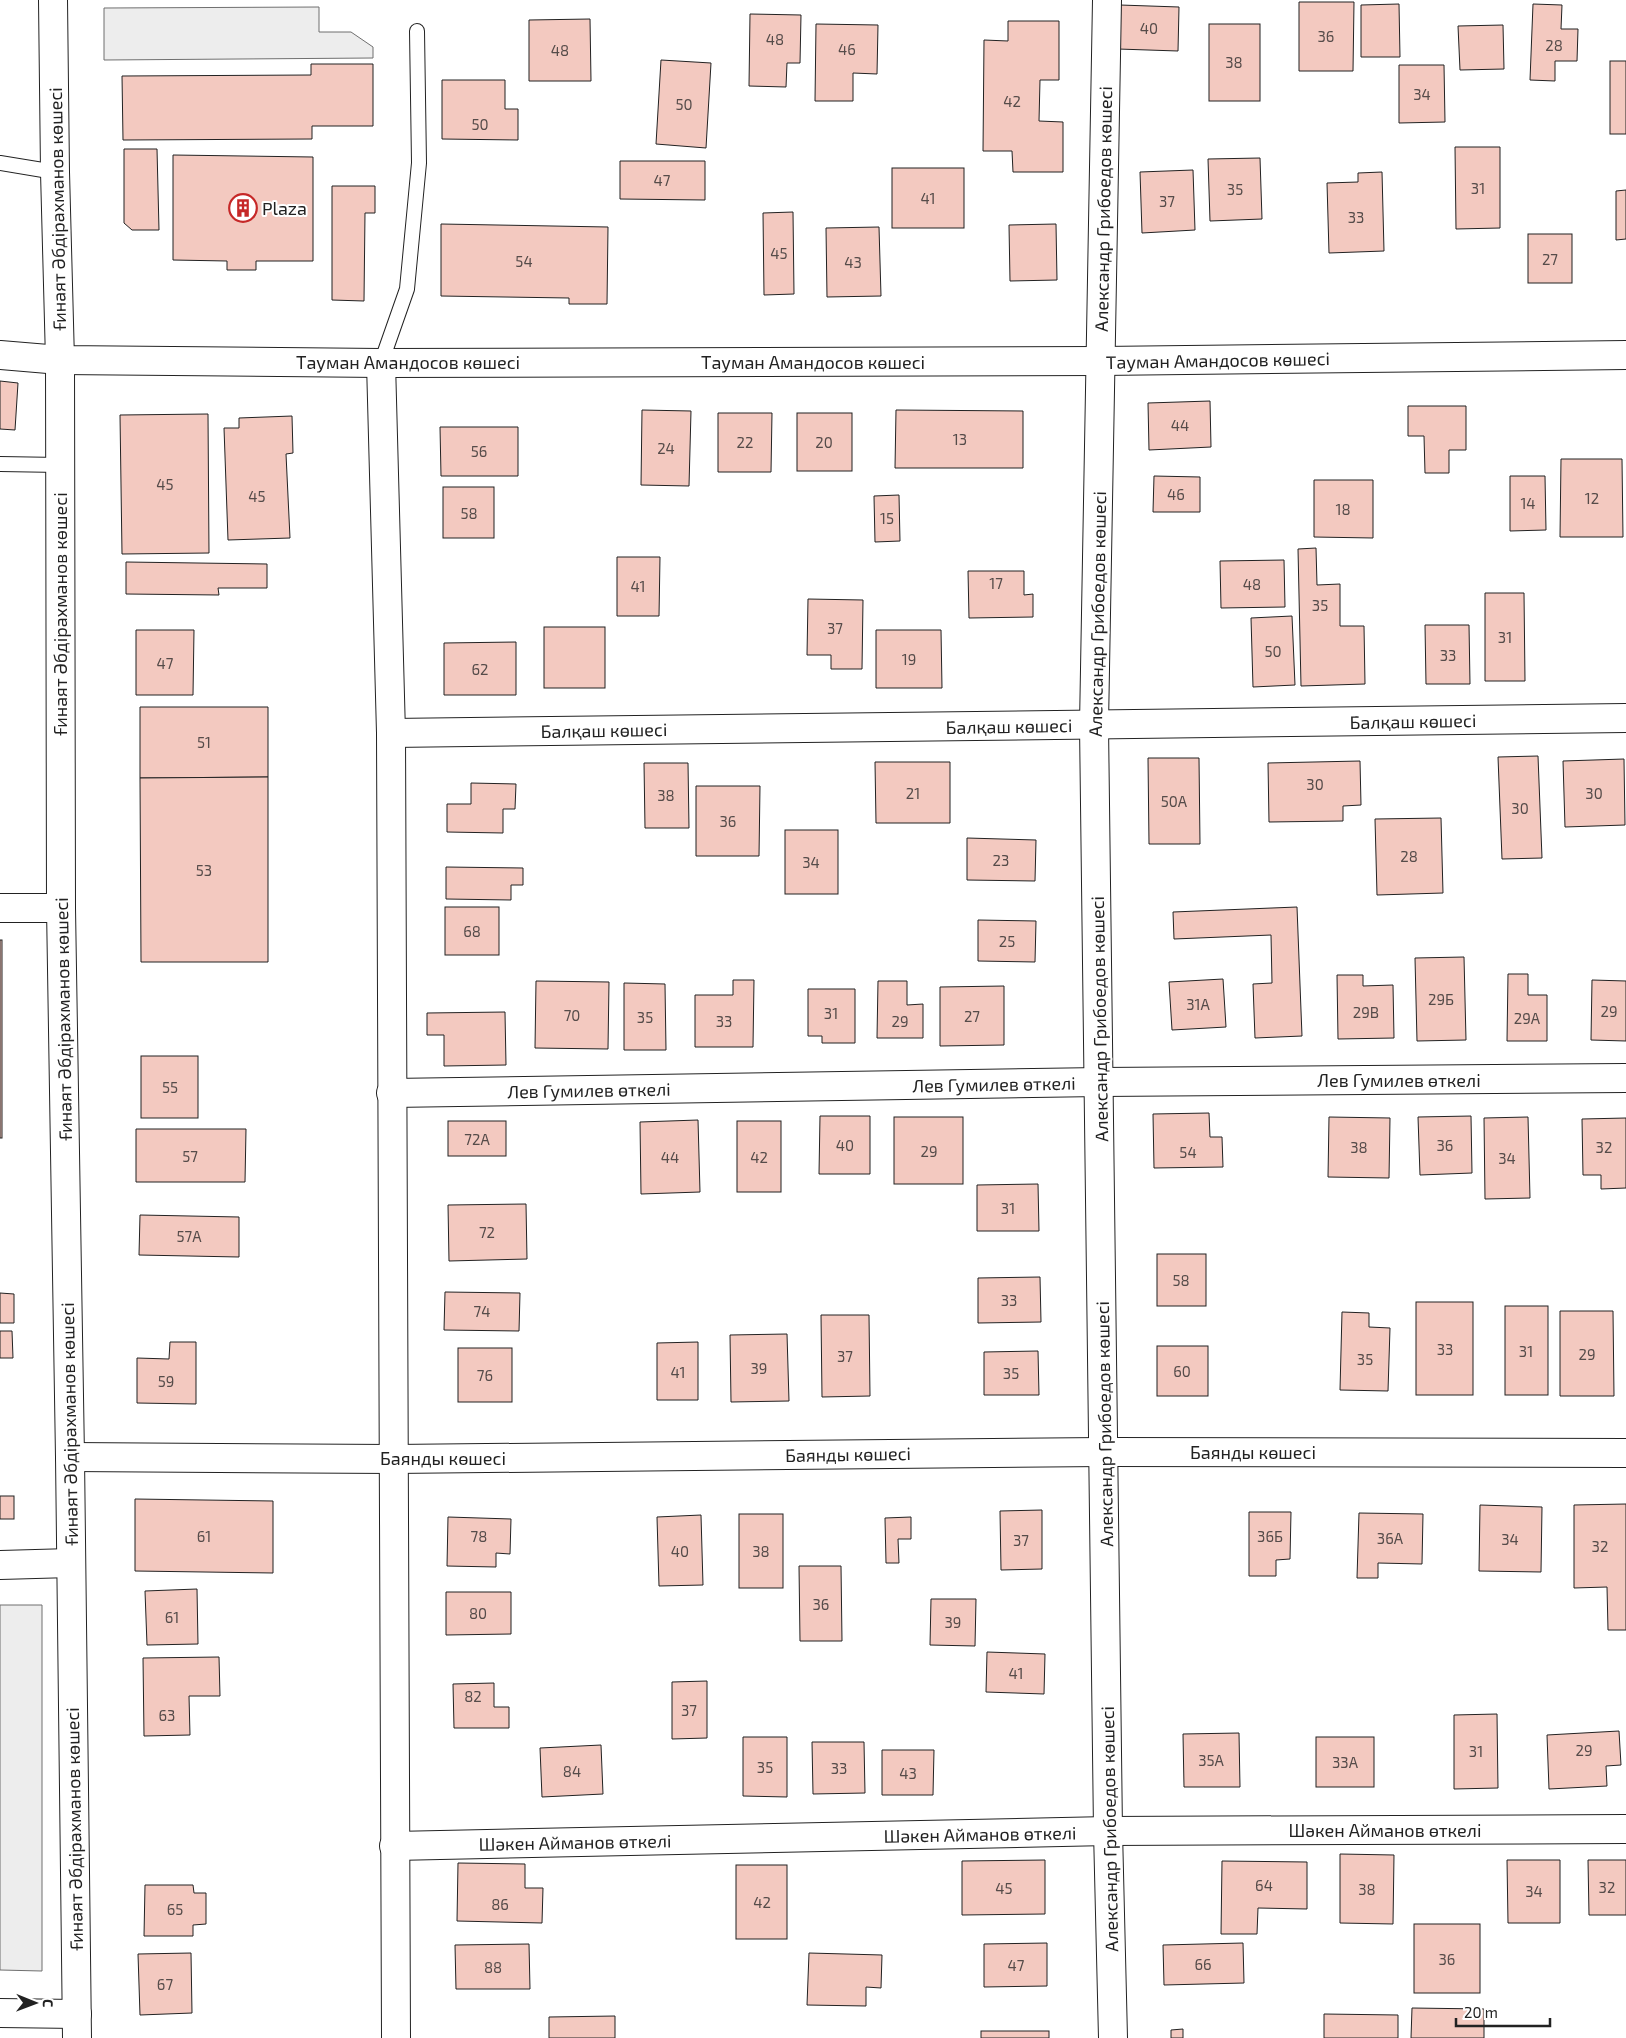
<svg xmlns="http://www.w3.org/2000/svg" width="1626" height="2038" font-family="'Exo 2',sans-serif">
<rect width="100%" height="100%" fill="#fff"/>
<g fill="#ededed" stroke="#6f6f6f">
<polygon points="319,7 319,32 351,32 373,47 373,58 104,60 104,8"/>
<polygon points="0,1605 42,1605 42,1971 0,1970"/>
</g>
<g fill="#f3c9c0" stroke="#222">
<polygon points="1299,2 1354,2 1353,71 1299,71"/>
<polygon points="1399,4 1400,57 1361,57 1361,5"/>
<polygon points="1533,4 1562,5 1561,29 1578,29 1577,61 1555,61 1555,81 1530,80"/>
<polygon points="1120,5 1179,7 1178,51 1118,49"/>
<polygon points="750,14 801,15 800,63 787,63 786,87 749,86"/>
<polygon points="590,19 591,81 529,81 529,20"/>
<polygon points="1008,21 1059,21 1059,80 1040,80 1039,121 1063,122 1063,172 1013,172 1012,151 983,151 984,40 1008,41"/>
<polygon points="816,24 878,25 877,74 853,73 853,101 815,101"/>
<rect x="1209" y="24" width="51" height="77"/>
<polygon points="1503,25 1504,69 1460,70 1458,26"/>
<polygon points="661,60 711,63 706,148 656,144"/>
<rect x="1610" y="61" width="16" height="73"/>
<polygon points="311,64 373,64 373,126 312,126 312,139 123,140 122,76 311,75"/>
<polygon points="1399,65 1444,65 1445,122 1399,123"/>
<polygon points="442,80 505,80 505,109 518,109 518,140 442,139"/>
<polygon points="1455,147 1500,147 1500,228 1456,229"/>
<polygon points="124,149 157,149 159,230 132,230 124,223"/>
<polygon points="173,155 313,157 313,261 256,261 256,270 227,270 227,261 173,260"/>
<polygon points="1260,158 1262,219 1210,221 1208,159"/>
<polygon points="620,161 705,161 705,200 620,199"/>
<rect x="892" y="168" width="72" height="60"/>
<polygon points="1193,170 1195,230 1142,233 1140,172"/>
<polygon points="1382,172 1384,251 1329,253 1327,183 1358,182 1358,173"/>
<polygon points="332,186 375,186 375,213 365,213 364,301 332,300"/>
<polygon points="1626,190 1626,239 1616,240 1616,191"/>
<polygon points="793,212 794,294 764,295 763,213"/>
<polygon points="441,224 608,227 607,304 569,304 569,298 441,296"/>
<polygon points="1056,224 1057,280 1010,281 1009,225"/>
<polygon points="879,227 881,296 827,297 826,228"/>
<rect x="1528" y="234" width="44" height="49"/>
<polygon points="0,381 18,383 15,430 0,429"/>
<polygon points="1210,401 1211,447 1149,450 1148,403"/>
<polygon points="1408,406 1466,406 1466,450 1449,450 1449,473 1425,473 1424,436 1408,436"/>
<polygon points="642,410 691,411 689,486 641,485"/>
<polygon points="896,410 1023,411 1023,468 895,468"/>
<polygon points="718,413 772,413 771,472 718,472"/>
<rect x="797" y="413" width="55" height="58"/>
<polygon points="208,414 209,553 122,554 120,415"/>
<polygon points="292,416 293,453 286,454 290,538 228,540 224,428 239,428 239,418"/>
<polygon points="440,427 518,427 518,476 441,476"/>
<polygon points="1561,459 1622,459 1623,537 1560,537"/>
<polygon points="1154,476 1200,477 1200,512 1153,512"/>
<polygon points="1510,476 1545,476 1546,530 1510,531"/>
<polygon points="1314,480 1373,480 1373,538 1314,537"/>
<rect x="443" y="487" width="51" height="51"/>
<polygon points="899,495 900,541 875,542 874,496"/>
<polygon points="1316,548 1317,585 1340,584 1340,626 1364,626 1365,684 1301,686 1298,549"/>
<polygon points="617,557 660,557 659,616 617,616"/>
<polygon points="1284,560 1285,607 1221,608 1220,561"/>
<polygon points="126,562 267,564 267,588 218,588 219,595 126,594"/>
<polygon points="968,571 1024,571 1024,595 1033,594 1033,617 969,618"/>
<polygon points="1485,593 1524,593 1525,681 1485,681"/>
<polygon points="808,599 863,600 862,669 831,669 831,655 807,655"/>
<polygon points="1292,616 1295,685 1253,687 1251,618"/>
<polygon points="1425,625 1469,625 1470,684 1426,684"/>
<rect x="544" y="627" width="61" height="61"/>
<polygon points="136,630 194,630 193,695 136,695"/>
<polygon points="876,630 941,630 942,688 876,688"/>
<polygon points="516,642 516,695 444,695 444,643"/>
<polygon points="140,707 268,707 268,777 140,778"/>
<polygon points="1538,756 1542,858 1502,859 1498,757"/>
<polygon points="1148,758 1199,758 1200,844 1149,844"/>
<polygon points="1624,759 1625,825 1565,827 1563,761"/>
<polygon points="1360,761 1361,805 1343,806 1343,821 1269,822 1268,763"/>
<polygon points="875,762 950,762 950,823 876,823"/>
<polygon points="644,763 688,763 689,828 645,828"/>
<polygon points="268,777 268,962 141,962 140,778"/>
<polygon points="471,783 516,784 515,809 503,809 503,833 447,832 447,804 471,804"/>
<polygon points="696,786 760,786 759,856 696,856"/>
<polygon points="1441,818 1443,893 1377,895 1375,819"/>
<rect x="785" y="830" width="53" height="64"/>
<polygon points="967,838 1036,840 1035,881 967,880"/>
<polygon points="446,867 523,868 523,885 511,885 511,900 446,899"/>
<rect x="445" y="907" width="54" height="48"/>
<polygon points="1297,907 1302,1036 1255,1038 1253,984 1272,983 1271,935 1174,939 1173,912"/>
<polygon points="978,920 1036,921 1035,962 978,961"/>
<rect x="0" y="940" width="2" height="198"/>
<polygon points="1464,957 1466,1040 1417,1041 1415,958"/>
<polygon points="1508,974 1528,974 1528,995 1547,995 1547,1041 1507,1041"/>
<polygon points="1337,975 1363,975 1363,986 1393,985 1394,1038 1338,1039"/>
<polygon points="1223,979 1226,1027 1172,1030 1169,982"/>
<polygon points="733,980 754,980 753,1047 695,1047 695,995 733,995"/>
<polygon points="1592,980 1626,981 1626,1041 1591,1040"/>
<polygon points="536,981 609,982 608,1049 535,1048"/>
<polygon points="878,981 907,981 907,1005 923,1004 923,1038 877,1038"/>
<polygon points="624,983 665,984 666,1050 624,1050"/>
<polygon points="1004,986 1004,1045 940,1046 940,987"/>
<polygon points="808,989 855,989 855,1043 822,1043 822,1036 808,1036"/>
<polygon points="505,1012 506,1065 444,1066 444,1035 427,1035 427,1013"/>
<rect x="141" y="1056" width="57" height="62"/>
<polygon points="1209,1113 1210,1137 1222,1137 1223,1167 1154,1168 1153,1114"/>
<polygon points="820,1116 870,1116 870,1174 819,1174"/>
<polygon points="1471,1116 1472,1173 1420,1175 1418,1117"/>
<rect x="894" y="1117" width="69" height="67"/>
<polygon points="1329,1117 1390,1118 1389,1178 1328,1177"/>
<polygon points="1528,1117 1530,1198 1485,1199 1484,1118"/>
<polygon points="1626,1118 1626,1188 1601,1189 1601,1175 1583,1175 1582,1119"/>
<polygon points="698,1120 700,1192 641,1194 640,1122"/>
<rect x="448" y="1121" width="58" height="35"/>
<rect x="737" y="1121" width="44" height="71"/>
<polygon points="136,1129 246,1129 245,1182 136,1182"/>
<polygon points="1038,1184 1039,1231 977,1231 977,1185"/>
<polygon points="526,1204 527,1259 449,1261 448,1205"/>
<polygon points="140,1215 239,1217 239,1257 139,1255"/>
<rect x="1157" y="1254" width="49" height="52"/>
<polygon points="1040,1277 1041,1322 978,1323 978,1278"/>
<polygon points="445,1292 520,1293 519,1331 444,1330"/>
<polygon points="0,1293 14,1294 14,1323 0,1323"/>
<rect x="1416" y="1302" width="57" height="93"/>
<rect x="1505" y="1306" width="43" height="89"/>
<polygon points="1560,1311 1613,1311 1614,1396 1560,1396"/>
<polygon points="1342,1312 1369,1313 1369,1327 1390,1328 1388,1391 1340,1390"/>
<polygon points="821,1315 869,1315 870,1396 822,1397"/>
<polygon points="0,1331 12,1331 13,1358 0,1358"/>
<polygon points="787,1334 789,1401 731,1402 730,1335"/>
<polygon points="170,1342 196,1342 196,1404 137,1403 137,1358 169,1359"/>
<polygon points="698,1342 698,1400 657,1400 657,1343"/>
<rect x="1157" y="1346" width="51" height="50"/>
<rect x="458" y="1348" width="54" height="54"/>
<polygon points="1038,1351 1039,1395 984,1395 984,1352"/>
<rect x="0" y="1496" width="14" height="23"/>
<polygon points="135,1499 273,1501 273,1573 135,1571"/>
<polygon points="1626,1504 1626,1630 1608,1630 1607,1587 1574,1588 1574,1505"/>
<polygon points="1480,1505 1542,1507 1541,1572 1479,1571"/>
<polygon points="1042,1510 1042,1569 1001,1570 1000,1511"/>
<polygon points="1249,1512 1291,1512 1290,1559 1276,1560 1276,1576 1249,1576"/>
<polygon points="1359,1513 1423,1514 1422,1564 1378,1563 1378,1578 1357,1578"/>
<rect x="739" y="1514" width="44" height="74"/>
<polygon points="701,1515 703,1585 659,1586 657,1517"/>
<polygon points="448,1517 511,1519 510,1554 496,1553 496,1567 447,1566"/>
<polygon points="911,1517 911,1539 898,1539 899,1563 886,1563 885,1518"/>
<polygon points="799,1566 841,1566 842,1641 800,1641"/>
<polygon points="197,1589 198,1644 147,1645 145,1591"/>
<polygon points="446,1592 511,1592 511,1634 446,1635"/>
<polygon points="931,1599 976,1599 975,1646 930,1645"/>
<polygon points="987,1652 1045,1654 1044,1694 986,1692"/>
<polygon points="219,1657 220,1696 189,1696 190,1735 144,1736 143,1658"/>
<polygon points="707,1681 707,1738 672,1739 672,1682"/>
<polygon points="494,1683 494,1707 509,1707 509,1728 454,1728 453,1684"/>
<polygon points="1497,1714 1498,1788 1454,1789 1454,1715"/>
<polygon points="1619,1731 1621,1765 1606,1766 1607,1786 1549,1789 1547,1735"/>
<polygon points="1239,1733 1240,1787 1184,1787 1183,1734"/>
<polygon points="743,1737 787,1737 787,1797 743,1796"/>
<rect x="1316" y="1737" width="58" height="50"/>
<polygon points="812,1742 864,1742 865,1793 813,1794"/>
<polygon points="601,1745 603,1794 542,1797 540,1748"/>
<polygon points="882,1750 934,1750 933,1795 882,1795"/>
<polygon points="1340,1854 1394,1855 1393,1924 1340,1923"/>
<polygon points="1045,1860 1045,1914 962,1915 962,1861"/>
<polygon points="1507,1860 1560,1860 1560,1923 1508,1923"/>
<polygon points="1588,1860 1626,1860 1626,1915 1589,1915"/>
<polygon points="1222,1861 1307,1862 1307,1909 1258,1908 1257,1934 1221,1934"/>
<polygon points="458,1863 525,1864 525,1888 543,1888 542,1923 457,1921"/>
<rect x="736" y="1865" width="51" height="74"/>
<polygon points="145,1885 193,1885 194,1893 206,1893 206,1924 193,1925 193,1936 144,1936"/>
<rect x="1414" y="1924" width="66" height="69"/>
<polygon points="1047,1943 1047,1986 984,1987 984,1944"/>
<polygon points="1243,1943 1244,1983 1164,1985 1163,1945"/>
<polygon points="529,1944 530,1989 456,1989 455,1945"/>
<polygon points="191,1953 192,2013 140,2015 138,1954"/>
<polygon points="809,1953 882,1955 881,1988 866,1987 866,2006 807,2005"/>
<polygon points="1412,2008 1484,2009 1484,2038 1411,2038"/>
<polygon points="1324,2014 1398,2015 1398,2038 1324,2038"/>
<polygon points="615,2016 615,2038 549,2038 549,2017"/>
<polygon points="1183,2029 1183,2038 1171,2038 1171,2030"/>
<rect x="981" y="2031" width="68" height="7"/>
</g>
<g fill="none" stroke-linecap="round" stroke-linejoin="round">
<defs>
<g id="lane">
<polyline points="0,163 55,172"/>
<polyline points="381,363 407,289 419,163 417,31"/>
<polyline points="0,464 60,465"/>
</g>
<g id="street">
<polyline points="1107,0 1094,725 1108,1831 1113,2038"/>
<polyline points="381,363 391,733 396,2038"/>
<polyline points="391,733 1626,718"/>
<polyline points="0,908 61,908"/>
<polyline points="391,1093 1100,1082 1626,1078"/>
<polyline points="70,1457 394,1459 1104,1452 1626,1453"/>
<polyline points="0,1565 71,1563"/>
<polyline points="394,1846 1108,1831 1626,1829"/>
<polyline points="0,2013 77,2014"/>
</g>
<g id="secondary">
<polyline points="53,0 55,172 60,360 61,908 70,1457 77,2038"/>
<polyline points="0,355 60,360 381,363 1101,361 1626,355"/>
</g>
</defs>
<use href="#lane" stroke="#222" stroke-width="16"/>
<use href="#street" stroke="#222" stroke-width="30"/>
<use href="#secondary" stroke="#222" stroke-width="30"/>
<use href="#lane" stroke="#fff" stroke-width="14"/>
<use href="#street" stroke="#fff" stroke-width="28"/>
<use href="#secondary" stroke="#fff" stroke-width="28"/>
</g>
<defs>
<symbol id="building-ring" viewBox="-11 -11 22 22"><circle r="9.5" fill="#fff" stroke="#c62828" stroke-width="1.5"/><path d="M-4-6H4V6H1V3H-1V6H-4ZM-2.5-4.3h1.7v1.8h-1.7ZM.8-4.3h1.7v1.8H.8ZM-2.5-1h1.7V.8h-1.7ZM.8-1h1.7V.8H.8Z" fill="#c62828"/></symbol>
</defs>
<g fill-rule="evenodd">
<use href="#building-ring" x="227" y="192" width="32" height="32"/>
</g>
<g text-anchor="middle" dominant-baseline="central" stroke-width="4" stroke-linejoin="round" paint-order="stroke">
<g font-size="15" fill="#564c4a">
<text x="1149" y="28">40</text>
<text x="1326" y="36">36</text>
<text x="775" y="39">48</text>
<text x="1554" y="45">28</text>
<text x="847" y="49">46</text>
<text x="560" y="50">48</text>
<text x="1234" y="62">38</text>
<text x="1422" y="94">34</text>
<text x="1012" y="101">42</text>
<text x="684" y="104">50</text>
<text x="480" y="124">50</text>
<text x="662" y="180">47</text>
<text x="1478" y="188">31</text>
<text x="1235" y="189">35</text>
<text x="928" y="198">41</text>
<text x="1167" y="201">37</text>
<text x="1356" y="217">33</text>
<text x="779" y="253">45</text>
<text x="1550" y="259">27</text>
<text x="524" y="261">54</text>
<text x="853" y="262">43</text>
<text x="1180" y="425">44</text>
<text x="960" y="439">13</text>
<text x="745" y="442">22</text>
<text x="824" y="442">20</text>
<text x="666" y="448">24</text>
<text x="479" y="451">56</text>
<text x="165" y="484">45</text>
<text x="1176" y="494">46</text>
<text x="257" y="496">45</text>
<text x="1592" y="498">12</text>
<text x="1528" y="503">14</text>
<text x="1343" y="509">18</text>
<text x="469" y="513">58</text>
<text x="887" y="518">15</text>
<text x="996" y="583">17</text>
<text x="1252" y="584">48</text>
<text x="638" y="586">41</text>
<text x="1320" y="605">35</text>
<text x="835" y="628">37</text>
<text x="1505" y="637">31</text>
<text x="1273" y="651">50</text>
<text x="1448" y="655">33</text>
<text x="909" y="659">19</text>
<text x="165" y="663">47</text>
<text x="480" y="669">62</text>
<text x="204" y="742">51</text>
<text x="1315" y="784">30</text>
<text x="913" y="793">21</text>
<text x="1594" y="793">30</text>
<text x="666" y="795">38</text>
<text x="1174" y="801">50А</text>
<text x="1520" y="808">30</text>
<text x="728" y="821">36</text>
<text x="1409" y="856">28</text>
<text x="1001" y="860">23</text>
<text x="811" y="862">34</text>
<text x="204" y="870">53</text>
<text x="472" y="931">68</text>
<text x="1007" y="941">25</text>
<text x="1441" y="999">29Б</text>
<text x="1198" y="1004">31А</text>
<text x="1609" y="1011">29</text>
<text x="1366" y="1012">29В</text>
<text x="831" y="1013">31</text>
<text x="572" y="1015">70</text>
<text x="972" y="1016">27</text>
<text x="645" y="1017">35</text>
<text x="1527" y="1018">29А</text>
<text x="724" y="1021">33</text>
<text x="900" y="1021">29</text>
<text x="170" y="1087">55</text>
<text x="477" y="1139">72А</text>
<text x="845" y="1145">40</text>
<text x="1445" y="1145">36</text>
<text x="1359" y="1147">38</text>
<text x="1604" y="1147">32</text>
<text x="929" y="1151">29</text>
<text x="1188" y="1152">54</text>
<text x="190" y="1156">57</text>
<text x="670" y="1157">44</text>
<text x="759" y="1157">42</text>
<text x="1507" y="1158">34</text>
<text x="1008" y="1208">31</text>
<text x="487" y="1232">72</text>
<text x="189" y="1236">57А</text>
<text x="1181" y="1280">58</text>
<text x="1009" y="1300">33</text>
<text x="482" y="1311">74</text>
<text x="1445" y="1349">33</text>
<text x="1526" y="1351">31</text>
<text x="1587" y="1354">29</text>
<text x="845" y="1356">37</text>
<text x="1365" y="1359">35</text>
<text x="759" y="1368">39</text>
<text x="1182" y="1371">60</text>
<text x="678" y="1372">41</text>
<text x="1011" y="1373">35</text>
<text x="485" y="1375">76</text>
<text x="166" y="1381">59</text>
<text x="204" y="1536">61</text>
<text x="479" y="1536">78</text>
<text x="1270" y="1536">36Б</text>
<text x="1390" y="1538">36А</text>
<text x="1510" y="1539">34</text>
<text x="1021" y="1540">37</text>
<text x="1600" y="1546">32</text>
<text x="680" y="1551">40</text>
<text x="761" y="1551">38</text>
<text x="821" y="1604">36</text>
<text x="478" y="1613">80</text>
<text x="172" y="1617">61</text>
<text x="953" y="1622">39</text>
<text x="1016" y="1673">41</text>
<text x="473" y="1696">82</text>
<text x="689" y="1710">37</text>
<text x="167" y="1715">63</text>
<text x="1584" y="1750">29</text>
<text x="1476" y="1751">31</text>
<text x="1211" y="1760">35А</text>
<text x="1345" y="1762">33А</text>
<text x="765" y="1767">35</text>
<text x="839" y="1768">33</text>
<text x="572" y="1771">84</text>
<text x="908" y="1773">43</text>
<text x="1264" y="1885">64</text>
<text x="1607" y="1887">32</text>
<text x="1004" y="1888">45</text>
<text x="1367" y="1889">38</text>
<text x="1534" y="1891">34</text>
<text x="762" y="1902">42</text>
<text x="500" y="1904">86</text>
<text x="175" y="1909">65</text>
<text x="1447" y="1959">36</text>
<text x="1203" y="1964">66</text>
<text x="1016" y="1965">47</text>
<text x="493" y="1967">88</text>
<text x="165" y="1984">67</text>
</g>
<g font-size="18" fill="#222" stroke="#fff" text-anchor="start">
<text x="262" y="208">Plaza</text>
</g>
<g font-size="18" fill="#222" stroke="#fff">
<text transform="translate(57 209) rotate(-91)">Ғинаят Әбдірахманов көшесі</text>
<text transform="translate(1103 209) rotate(-89)">Александр Грибоедов көшесі</text>
<text transform="translate(1218 360) rotate(-1)">Тауман Амандосов көшесі</text>
<text x="408" y="362">Тауман Амандосов көшесі</text>
<text x="813" y="362">Тауман Амандосов көшесі</text>
<text transform="translate(60 614) rotate(-90)">Ғинаят Әбдірахманов көшесі</text>
<text transform="translate(1097 614) rotate(-89)">Александр Грибоедов көшесі</text>
<text transform="translate(1413 721) rotate(-1)">Балқаш көшесі</text>
<text transform="translate(1009 726) rotate(-1)">Балқаш көшесі</text>
<text transform="translate(604 730) rotate(-1)">Балқаш көшесі</text>
<text transform="translate(63 1019) rotate(-91)">Ғинаят Әбдірахманов көшесі</text>
<text transform="translate(1099 1019) rotate(-91)">Александр Грибоедов көшесі</text>
<text x="1399" y="1080">Лев Гумилев өткелі</text>
<text transform="translate(994 1084) rotate(-1)">Лев Гумилев өткелі</text>
<text transform="translate(589 1090) rotate(-1)">Лев Гумилев өткелі</text>
<text transform="translate(69 1424) rotate(-91)">Ғинаят Әбдірахманов көшесі</text>
<text transform="translate(1104 1424) rotate(-91)">Александр Грибоедов көшесі</text>
<text x="1253" y="1452">Баянды көшесі</text>
<text transform="translate(848 1454) rotate(-1)">Баянды көшесі</text>
<text x="443" y="1458">Баянды көшесі</text>
<text transform="translate(74 1829) rotate(-91)">Ғинаят Әбдірахманов көшесі</text>
<text transform="translate(1109 1829) rotate(-91)">Александр Грибоедов көшесі</text>
<text x="1385" y="1830">Шәкен Айманов өткелі</text>
<text transform="translate(980 1834) rotate(-1)">Шәкен Айманов өткелі</text>
<text transform="translate(575 1842) rotate(-1)">Шәкен Айманов өткелі</text>
</g>
</g>
<g transform="translate(35 2003) rotate(91)" stroke="#ffffff" stroke-width="4" paint-order="stroke">
<path d="M0-4L9 19L0 12L-9 19Z" fill="#222222"/>
<text y="-8" font-size="14" font-weight="bold" text-anchor="middle" fill="#222222">С</text>
</g>
<path d="M1456 2018v8h94v-8" fill="none" stroke="#222222" stroke-width="2.5"/>
<text x="1464" y="2018" font-size="15" fill="#222222" stroke="#ffffff" stroke-width="4" paint-order="stroke">20 m</text>
</svg>
